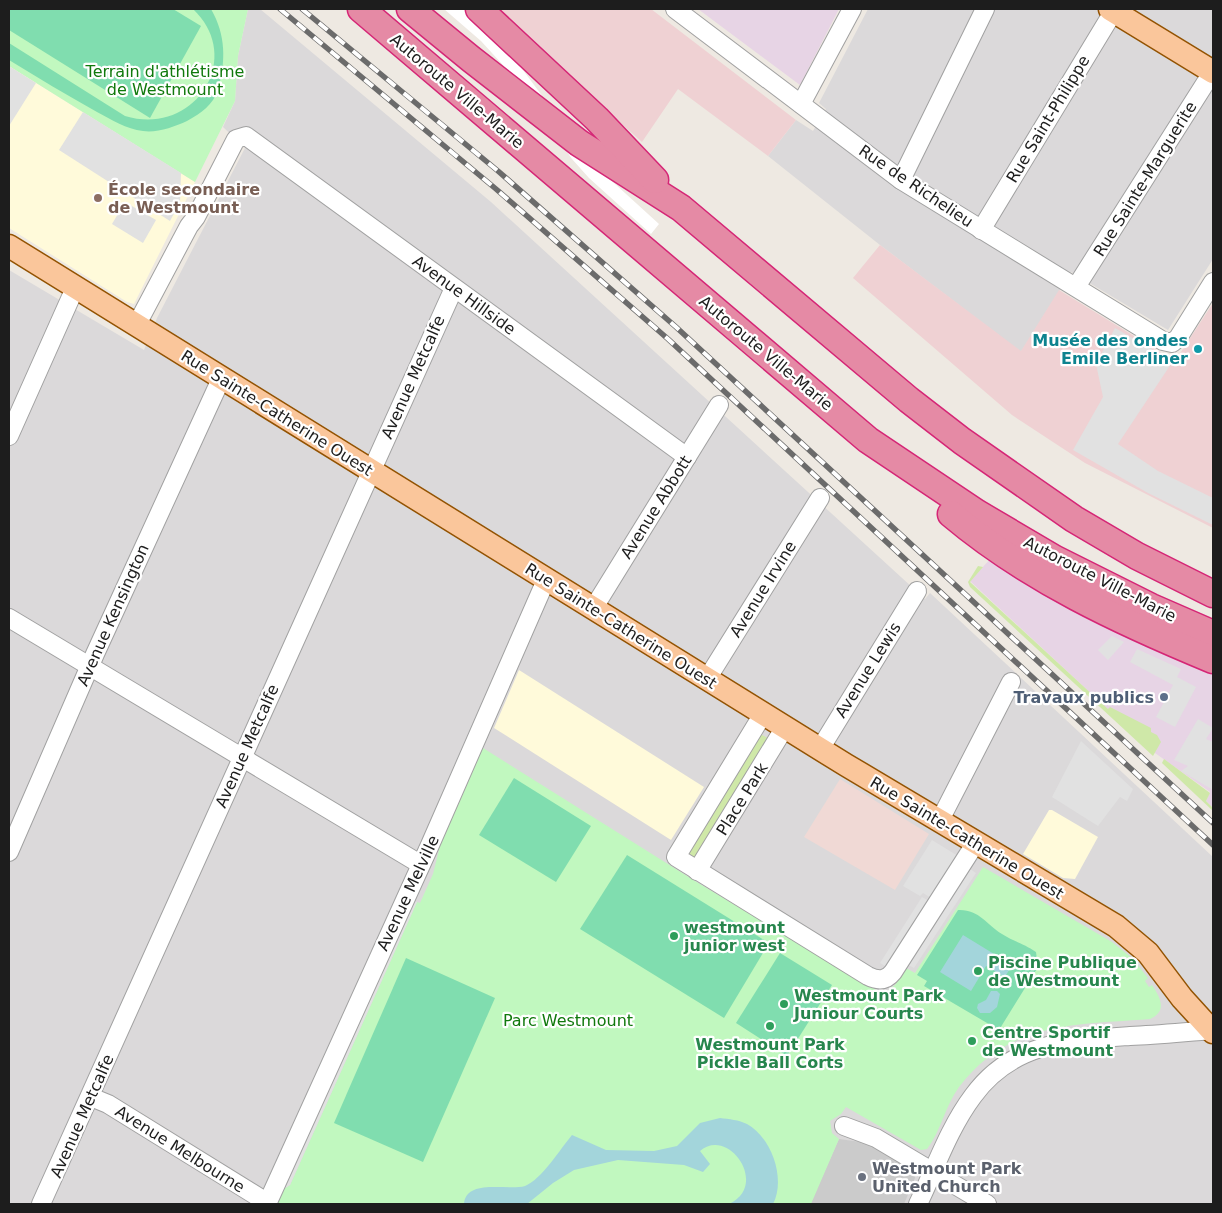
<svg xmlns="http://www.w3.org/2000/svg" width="1222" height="1213" font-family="'DejaVu Sans',sans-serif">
<rect width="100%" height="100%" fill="#eee9e2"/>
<g fill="#dbd9da">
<polygon points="248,9 260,9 491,202 925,599 930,593 1213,857 1213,1204 9,1204 9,270 144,350 157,318 245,148 223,127 235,101 238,56"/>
<polygon points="868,9 1213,9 1213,259 1168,330 1071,272 1021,352 880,245 768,156 796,120 813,131 826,109 819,103"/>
</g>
<g fill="#efd1d3">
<polygon points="494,9 651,9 796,120 768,156 678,89 642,142"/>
<polygon points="880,245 1021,351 1059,290 1165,355 1179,355 1213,303 1213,528 1085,463 1012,415 853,278"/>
</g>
<g fill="#e7d4e5">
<polygon points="698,9 839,9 800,85"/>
<polygon points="992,557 1169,653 1213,674 1213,808 1206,801 1210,792 1155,753 970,581"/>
</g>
<g fill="#fffada">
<polygon points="9,66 195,182 134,304 127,302 9,228"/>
<polygon points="519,670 704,787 671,840 494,728"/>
<polygon points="1049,810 1052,810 1098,837 1075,879 1063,878 1023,854"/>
</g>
<polygon fill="#cbcbcb" points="839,1139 868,1143 915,1172 915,1178 904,1204 810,1204"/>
<polygon fill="#f0d9d5" points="840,779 929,834 895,890 804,837"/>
<g fill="#cfe8a8">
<polygon points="978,566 983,567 970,582 1108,709 1110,707 1151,728 1151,732 1157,735 1161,742 1153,756 970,587 968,582"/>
<polygon points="760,734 768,738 698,856 693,858 688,853"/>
<polygon points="1164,759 1210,793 1206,801 1213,808 1213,811 1162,763"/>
</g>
<g fill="#c1f8bf">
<polygon points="9,9 248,9 238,56 235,101 195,182 9,66"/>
<path d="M483,748L695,881L883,994L895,985L906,968L915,973L983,867L1112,942L1132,958L1148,978L1145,981L1149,987L1152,985C1160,997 1168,1011 1150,1019C1076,1025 1009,1021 959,1087C945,1106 941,1131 927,1149L921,1150L846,1107L841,1114L830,1121L832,1133L839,1139L811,1204H276L282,1190L290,1185L417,902L420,903L433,874L440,846Z"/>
</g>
<g fill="#80ddaf">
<polygon points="9,9 173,9 201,26 150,118 9,30"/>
<path d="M193,9H211C226,35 226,61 218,90C213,105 201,113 187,121C174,127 157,133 143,131C126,129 112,120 97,112C67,95 38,78 9,60V43L125,116C195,137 245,58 193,9Z"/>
<polygon points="514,778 591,826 556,882 479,835"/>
<polygon points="627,855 769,943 724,1018 580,929"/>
<path d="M958,910C979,909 986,924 1002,934C1014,942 1023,943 1036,952L1038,967L999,1030L924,986L927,981L917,975Z"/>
<polygon points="780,953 832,985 787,1056 736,1023"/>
<polygon points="406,958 495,998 423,1162 334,1123"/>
</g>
<g fill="#e1e1e1">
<polygon points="9,66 36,83 9,126"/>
<polygon points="83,112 181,173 180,202 170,221 59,150"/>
<polygon points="125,202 156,220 143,243 112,224"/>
<polygon points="1115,328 1173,361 1118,444 1158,471 1213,498 1213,525 1148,493 1073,450 1103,397 1096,364"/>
<polygon points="1112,636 1124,642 1108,660 1098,650"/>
<polygon points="1137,649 1181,669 1177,677 1196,687 1175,727 1156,717 1173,685 1130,662"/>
<polygon points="1198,719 1213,728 1206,739 1213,742 1213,790 1181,771 1188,766 1174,760"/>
<polygon points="1081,741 1133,789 1127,801 1120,797 1098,826 1052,797"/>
<polygon points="932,840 958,856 963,864 976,873 914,968 901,961 894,971 880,963 922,897 929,901 931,898 923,893 920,896 903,886"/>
<polygon points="409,899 417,902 290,1185 282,1190"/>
</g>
<g fill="#a3d5db">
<polygon points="963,935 1012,965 1005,977 986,966 971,991 940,972"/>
<polygon points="991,991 997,991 1000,994 997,1007 990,1013 980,1013 977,1008 978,1004 986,1000"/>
<path d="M720,1118C729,1119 739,1120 747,1124C772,1138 786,1179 773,1204H729C770,1185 728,1126 700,1151L710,1164L703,1172L684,1165L618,1160L574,1170L553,1183L527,1204H464C466,1178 508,1191 525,1186C541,1180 561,1148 572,1135L606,1150L654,1151L677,1146L700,1123Z"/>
</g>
<polygon fill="#fff" points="444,9 463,9 487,29 517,62 592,163 659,224 651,234 589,178 572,159 512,75 481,41"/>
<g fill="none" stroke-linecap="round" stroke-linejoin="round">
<defs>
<g id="minor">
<polyline points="675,9 901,180 1163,341 1172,343 1178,338 1213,282"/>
<polyline points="801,104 852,9"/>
<polyline points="901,180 985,9"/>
<polyline points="981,230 1115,9"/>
<polyline points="1076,287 1213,71"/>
<polyline points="136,326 189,226 196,217 236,139 246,136 687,457"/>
<polyline points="9,436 75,288"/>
<polyline points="593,609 719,405"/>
<polyline points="9,618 420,864"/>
<polyline points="707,679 820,498"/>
<path d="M763,714L676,857L868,976C878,981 886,981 893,972L975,844"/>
<polyline points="820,749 917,591"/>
<polyline points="939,822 1011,682"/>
<polyline points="9,852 95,654 221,379"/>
<polyline points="697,871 785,727"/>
<polyline points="91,1097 108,1104 268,1203"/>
<polyline points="844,1126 876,1138 987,1204"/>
<polyline points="41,1204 454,288"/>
<polyline points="267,1204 430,845 546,580"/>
<path d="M918,1204C935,1169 949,1128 973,1096C1012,1042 1069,1040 1130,1036C1158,1035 1185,1032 1213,1030"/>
</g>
<g id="major">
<polyline points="1110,9 1213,72"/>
<polyline points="9,246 846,765 1116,926 1148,953 1182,998 1213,1032"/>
</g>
<g id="highway">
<polyline points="361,9 868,440 977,513 1055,559 1151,607 1213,634"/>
<polyline points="410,9 471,59 579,143 681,208 909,400 962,441 1074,519 1137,556 1213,594"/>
<polyline points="479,9 597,119 655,180"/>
<path d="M951,514C1028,579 1121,622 1213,660"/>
</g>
</defs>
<use href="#minor" stroke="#a1a1a1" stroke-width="20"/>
<use href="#major" stroke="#935302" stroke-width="25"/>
<use href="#highway" stroke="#d52676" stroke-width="29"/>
<use href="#minor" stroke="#fff" stroke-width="18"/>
<use href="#major" stroke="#fac69b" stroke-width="22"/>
<use href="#highway" stroke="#e58aa5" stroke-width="26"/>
<defs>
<g id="rail">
<polyline points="280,9 496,189 668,339 1213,845"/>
<polyline points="302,9 498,171 676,327 1213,823"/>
</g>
</defs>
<use href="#rail" stroke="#6b6b6b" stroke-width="5.5"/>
<use href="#rail" stroke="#fff" stroke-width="4" stroke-dasharray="11" stroke-linecap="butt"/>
</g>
<circle fill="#8d6e63" stroke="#fff" stroke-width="2" cx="98" cy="198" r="5"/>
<circle fill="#0f9aa8" stroke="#fff" stroke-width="2" cx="1198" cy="349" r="5"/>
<circle fill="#5c6f8a" stroke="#fff" stroke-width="2" cx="1164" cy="697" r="5"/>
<g fill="#2e9e5b" stroke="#fff" stroke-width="2">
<circle cx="674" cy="936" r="5"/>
<circle cx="978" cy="971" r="5"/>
<circle cx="784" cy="1004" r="5"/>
<circle cx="770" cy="1026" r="5"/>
<circle cx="972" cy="1041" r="5"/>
</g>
<circle fill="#6b7280" stroke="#fff" stroke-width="2" cx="862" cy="1177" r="5"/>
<g text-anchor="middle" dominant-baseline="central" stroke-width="4.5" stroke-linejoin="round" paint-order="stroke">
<g font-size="16" fill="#10790c" stroke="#fff">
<text x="165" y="71">Terrain d'athlétisme<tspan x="165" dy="18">de Westmount</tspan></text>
<text x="568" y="1020">Parc Westmount</text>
</g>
<g font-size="16" fill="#1d1d1d" stroke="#fff">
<text transform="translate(457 91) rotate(40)">Autoroute Ville-Marie</text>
<text transform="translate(1048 119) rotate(-59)">Rue Saint-Philippe</text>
<text transform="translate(1145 179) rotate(-58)">Rue Sainte-Marguerite</text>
<text transform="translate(916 186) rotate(34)">Rue de Richelieu</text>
<text transform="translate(464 295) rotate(36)">Avenue Hillside</text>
<text transform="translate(766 353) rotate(40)">Autoroute Ville-Marie</text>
<text transform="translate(413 377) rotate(-66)">Avenue Metcalfe</text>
<text transform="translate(277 413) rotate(32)">Rue Sainte-Catherine Ouest</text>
<text transform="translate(656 507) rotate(-58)">Avenue Abbott</text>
<text transform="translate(1100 579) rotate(27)">Autoroute Ville-Marie</text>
<text transform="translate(763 589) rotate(-58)">Avenue Irvine</text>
<text transform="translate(113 615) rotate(-66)">Avenue Kensington</text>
<text transform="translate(621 626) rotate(32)">Rue Sainte-Catherine Ouest</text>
<text transform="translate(868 670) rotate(-58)">Avenue Lewis</text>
<text transform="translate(247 746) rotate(-66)">Avenue Metcalfe</text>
<text transform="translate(742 799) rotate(-58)">Place Park</text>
<text transform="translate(967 838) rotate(31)">Rue Sainte-Catherine Ouest</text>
<text transform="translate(408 893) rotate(-65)">Avenue Melville</text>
<text transform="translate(82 1116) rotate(-66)">Avenue Metcalfe</text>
<text transform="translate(180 1149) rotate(32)">Avenue Melbourne</text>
</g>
<g font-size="16" font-weight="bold" fill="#785e54" stroke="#fff" text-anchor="start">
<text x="108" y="189">École secondaire<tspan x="108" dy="18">de Westmount</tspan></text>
</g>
<g font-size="16" font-weight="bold" fill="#0d838f" stroke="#fff" text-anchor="end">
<text x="1188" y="340">Musée des ondes<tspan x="1188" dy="18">Emile Berliner</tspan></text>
</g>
<g font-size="16" font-weight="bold" fill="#4e5e75" stroke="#fff" text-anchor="end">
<text x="1154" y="697">Travaux publics</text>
</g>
<g font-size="16" font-weight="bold" fill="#27864d" stroke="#fff" text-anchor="start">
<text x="684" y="927">westmount<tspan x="684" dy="18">junior west</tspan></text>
<text x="988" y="962">Piscine Publique<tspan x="988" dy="18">de Westmount</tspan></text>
<text x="794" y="995">Westmount Park<tspan x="794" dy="18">Juniour Courts</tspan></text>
<text x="982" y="1032">Centre Sportif<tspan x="982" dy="18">de Westmount</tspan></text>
<text x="770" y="1044" text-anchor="middle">Westmount Park<tspan x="770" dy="18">Pickle Ball Corts</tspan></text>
</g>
<g font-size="16" font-weight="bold" fill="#5b616d" stroke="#fff" text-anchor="start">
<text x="872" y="1168">Westmount Park<tspan x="872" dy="18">United Church</tspan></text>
</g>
</g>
<rect width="1222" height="1213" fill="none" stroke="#1d1d1d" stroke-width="20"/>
</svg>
